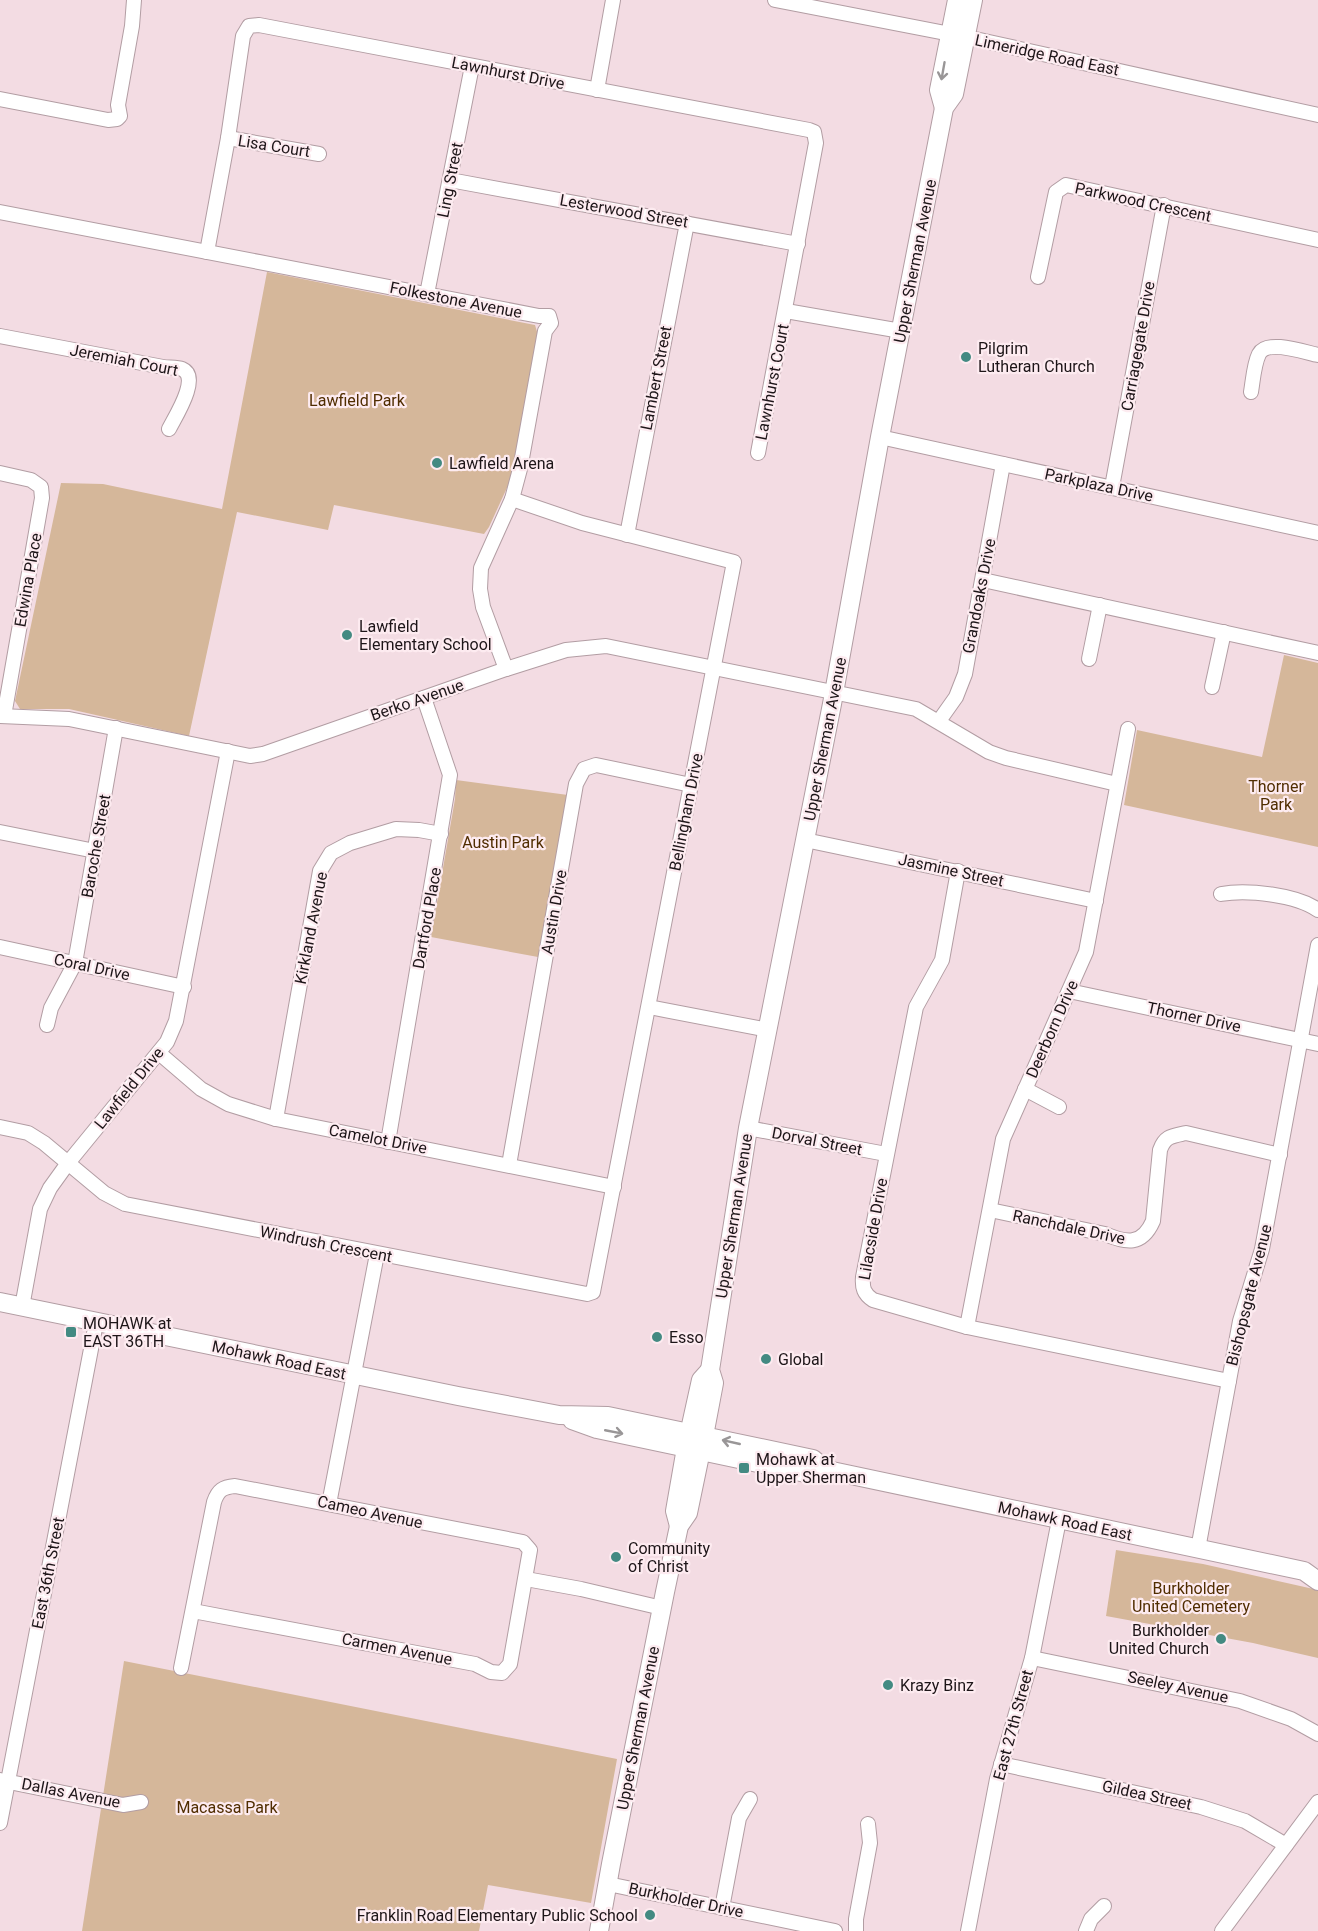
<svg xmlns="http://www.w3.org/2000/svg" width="1318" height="1931" font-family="Roboto,sans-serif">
<rect width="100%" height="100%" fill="#f3dce3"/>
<g fill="#d5b79a">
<polygon points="267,272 535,325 538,335 511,479 489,527 484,534 334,505 328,530 237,512 189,736 69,709 20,709 15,701 61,483 103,484 222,509"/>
<polygon points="1284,655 1318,663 1318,847 1124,805 1137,730 1262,757"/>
<polygon points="456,780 568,795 538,957 431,937 455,799"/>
<polygon points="1116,1550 1203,1564 1318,1590 1318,1658 1253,1643 1106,1616"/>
<polygon points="124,1661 617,1759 591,1903 488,1885 479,1931 82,1931"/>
</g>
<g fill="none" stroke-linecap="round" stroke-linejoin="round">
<defs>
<g id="minor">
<polyline points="775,0 966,37 1318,115"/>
<polyline points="597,90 613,0"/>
<polyline points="0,99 108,120 117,119 120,116 118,105 132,26 134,0"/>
<polyline points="228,138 319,154"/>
<polyline points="450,180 798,244"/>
<polyline points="0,212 539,316 549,316 551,323 545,331 520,469 512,499 481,568 480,589 483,607 506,669"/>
<polyline points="207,252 228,138 243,36 249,26 259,25 809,130 814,132 816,143 758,453"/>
<polyline points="1038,277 1056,192 1066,185 1318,240"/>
<polyline points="427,294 472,66"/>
<polyline points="786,311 901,331"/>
<path d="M0,336L163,367C168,368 177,367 182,369C201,377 175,417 169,429"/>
<path d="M1251,392C1253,380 1254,364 1259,354C1267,339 1304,352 1318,355"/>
<polyline points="880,437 1318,533"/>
<polyline points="0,473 31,480 41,487 42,498 4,716"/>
<polyline points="1112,487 1164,205"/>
<polyline points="627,535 687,223"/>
<polyline points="983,580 1318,653"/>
<polyline points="1089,659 1100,605"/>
<polyline points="1212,687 1224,632"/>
<polyline points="0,716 69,719 250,756 263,754 506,669 566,650 606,646 916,709 989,752 1006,758 1117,784"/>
<polyline points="939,721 956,697 965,674 1003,464"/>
<polyline points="0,832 95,851"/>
<polyline points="805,840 1096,901"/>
<path d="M958,871L942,960L916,1007L863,1277C862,1288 864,1294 873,1300L967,1327L1229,1381"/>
<path d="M1221,894C1247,889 1297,895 1318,910"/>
<polyline points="0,947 184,987"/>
<polyline points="1069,991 1318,1044"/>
<polyline points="649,1007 768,1030"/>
<polyline points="47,1025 51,1008 75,963 116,728"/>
<polyline points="159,1053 201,1089 228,1104 276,1119 614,1187"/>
<polyline points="1025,1089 1059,1107"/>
<polyline points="276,1119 320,871 331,853 350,843 396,829 419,830 441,834"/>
<polyline points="0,1127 28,1133 44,1143 104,1193 125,1204 587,1294 593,1292 734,562 582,523 512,499"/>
<polyline points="748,1128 886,1154"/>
<polyline points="388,1142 450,775 424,698"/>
<polyline points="509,1165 576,784 584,769 596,765 691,785"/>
<path d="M990,1210L1105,1234C1126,1243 1142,1246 1153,1221L1160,1150C1165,1136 1172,1136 1186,1133L1280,1155"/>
<polyline points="22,1307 40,1209 50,1188 68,1163 167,1042 176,1021 228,751"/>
<polyline points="967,1327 1003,1139 1086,952 1128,729"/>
<polyline points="329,1504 377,1254"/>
<polyline points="1198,1549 1240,1321 1262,1249 1318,945"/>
<polyline points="526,1579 581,1589 662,1608"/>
<polyline points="1032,1658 1240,1701 1291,1719 1318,1734"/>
<path d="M181,1668L214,1502C218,1490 223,1487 235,1486L523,1542L530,1550L510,1664L502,1673L491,1672L475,1664L193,1611"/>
<polyline points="1001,1764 1201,1807 1245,1821 1286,1845"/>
<polyline points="0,1780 123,1805 141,1802"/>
<polyline points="0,1823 96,1323"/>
<polyline points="608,1884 835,1931"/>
<polyline points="722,1908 739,1818 750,1799"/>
<polyline points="856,1931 856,1919 870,1843 868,1824"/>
<polyline points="968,1931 997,1779 1032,1658 1059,1520"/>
<polyline points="1086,1931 1091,1919 1104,1906"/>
<polyline points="1222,1931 1318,1802"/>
</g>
<g id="major">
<polyline points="944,108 939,90 957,0"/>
<polyline points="0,1302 458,1396 559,1415 608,1416 813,1459 826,1470 832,1471 1304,1571 1318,1581"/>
<polyline points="572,1420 597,1429 810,1474 826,1470"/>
<polyline points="679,1526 675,1511 686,1448 701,1380 710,1370"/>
<polyline points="599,1931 611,1864 665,1592 679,1526 688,1513 704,1436 714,1383 710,1370 748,1128 832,704 880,437 944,108 954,94 973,0"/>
</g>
</defs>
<use href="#minor" stroke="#b29da3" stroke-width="16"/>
<use href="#major" stroke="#b29da3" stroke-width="20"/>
<use href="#minor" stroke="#fff" stroke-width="14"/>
<use href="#major" stroke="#fff" stroke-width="18"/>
</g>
<defs><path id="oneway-shaft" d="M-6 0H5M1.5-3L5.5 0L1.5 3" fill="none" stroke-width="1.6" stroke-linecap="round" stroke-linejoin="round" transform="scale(1.5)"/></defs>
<g stroke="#999697">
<use href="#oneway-shaft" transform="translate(943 71) rotate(100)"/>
<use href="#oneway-shaft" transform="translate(614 1432) rotate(11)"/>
<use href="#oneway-shaft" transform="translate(731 1442) rotate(-167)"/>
</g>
<g fill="#438a82" stroke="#fdebf0" stroke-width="2">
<circle cx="966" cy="357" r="6"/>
<circle cx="437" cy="463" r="6"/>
<circle cx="347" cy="635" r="6"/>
<rect x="65" y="1326" width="12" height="12" rx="3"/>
<circle cx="657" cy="1337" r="6"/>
<circle cx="766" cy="1359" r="6"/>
<rect x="738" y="1462" width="12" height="12" rx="3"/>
<circle cx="616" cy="1557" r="6"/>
<circle cx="1221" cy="1639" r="6"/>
<circle cx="888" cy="1685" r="6"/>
<circle cx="650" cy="1915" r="6"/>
</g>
<g text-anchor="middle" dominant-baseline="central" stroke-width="4.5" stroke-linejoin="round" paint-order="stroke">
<g font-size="16" fill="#1d1518" stroke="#fdebf0">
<text transform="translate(1047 55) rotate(12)">Limeridge Road East</text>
<text transform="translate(508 73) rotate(11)">Lawnhurst Drive</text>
<text transform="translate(274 146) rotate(9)">Lisa Court</text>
<text transform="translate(450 180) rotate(-79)">Ling Street</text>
<text transform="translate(1143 202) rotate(12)">Parkwood Crescent</text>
<text transform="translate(624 211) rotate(10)">Lesterwood Street</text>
<text transform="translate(915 261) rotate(-79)">Upper Sherman Avenue</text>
<text transform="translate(456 300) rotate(11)">Folkestone Avenue</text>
<text transform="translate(1138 346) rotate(-80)">Carriagegate Drive</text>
<text transform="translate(124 360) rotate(11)">Jeremiah Court</text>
<text transform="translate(656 378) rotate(-79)">Lambert Street</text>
<text transform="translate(772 382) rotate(-79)">Lawnhurst Court</text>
<text transform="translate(1099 485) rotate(12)">Parkplaza Drive</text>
<text transform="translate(28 580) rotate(-80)">Edwina Place</text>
<text transform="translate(979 596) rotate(-79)">Grandoaks Drive</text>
<text transform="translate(417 700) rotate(-19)">Berko Avenue</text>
<text transform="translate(825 739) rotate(-79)">Upper Sherman Avenue</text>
<text transform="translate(686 812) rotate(-79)">Bellingham Drive</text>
<text transform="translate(96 846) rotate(-80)">Baroche Street</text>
<text transform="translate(951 870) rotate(12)">Jasmine Street</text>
<text transform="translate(554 912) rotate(-80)">Austin Drive</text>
<text transform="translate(427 918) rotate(-80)">Dartford Place</text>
<text transform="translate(311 928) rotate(-79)">Kirkland Avenue</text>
<text transform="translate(92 967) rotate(12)">Coral Drive</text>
<text transform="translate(1194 1017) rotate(12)">Thorner Drive</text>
<text transform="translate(1052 1029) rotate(-66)">Deerborn Drive</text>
<text transform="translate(129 1088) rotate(-51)">Lawfield Drive</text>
<text transform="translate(378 1139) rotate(11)">Camelot Drive</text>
<text transform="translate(817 1141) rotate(11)">Dorval Street</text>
<text transform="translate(734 1216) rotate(-81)">Upper Sherman Avenue</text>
<text transform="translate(1069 1227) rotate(12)">Ranchdale Drive</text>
<text transform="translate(873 1229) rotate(-80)">Lilacside Drive</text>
<text transform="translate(326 1244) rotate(11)">Windrush Crescent</text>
<text transform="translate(1249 1295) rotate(-76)">Bishopsgate Avenue</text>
<text transform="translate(279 1360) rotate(12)">Mohawk Road East</text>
<text transform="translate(370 1512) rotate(12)">Cameo Avenue</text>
<text transform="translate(1065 1521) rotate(12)">Mohawk Road East</text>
<text transform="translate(48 1573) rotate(-79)">East 36th Street</text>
<text transform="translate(397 1649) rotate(11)">Carmen Avenue</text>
<text transform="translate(1178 1687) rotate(12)">Seeley Avenue</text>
<text transform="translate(1013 1725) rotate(-75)">East 27th Street</text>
<text transform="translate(638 1728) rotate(-79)">Upper Sherman Avenue</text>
<text transform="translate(71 1793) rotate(11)">Dallas Avenue</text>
<text transform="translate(1147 1795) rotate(12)">Gildea Street</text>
<text transform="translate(686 1900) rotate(12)">Burkholder Drive</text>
</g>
<g font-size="16" fill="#1d1518" stroke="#fdebf0" text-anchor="start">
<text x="978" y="348">Pilgrim<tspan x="978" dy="18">Lutheran Church</tspan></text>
<text x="449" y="463">Lawfield Arena</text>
<text x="359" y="626">Lawfield<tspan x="359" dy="18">Elementary School</tspan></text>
<text x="83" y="1323">MOHAWK at<tspan x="83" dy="18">EAST 36TH</tspan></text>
<text x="669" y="1337">Esso</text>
<text x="778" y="1359">Global</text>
<text x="756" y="1459">Mohawk at<tspan x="756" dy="18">Upper Sherman</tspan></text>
<text x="628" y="1548">Community<tspan x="628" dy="18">of Christ</tspan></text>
<text x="1209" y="1630" text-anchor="end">Burkholder<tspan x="1209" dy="18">United Church</tspan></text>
<text x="900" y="1685">Krazy Binz</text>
<text x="638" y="1915" text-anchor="end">Franklin Road Elementary Public School</text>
</g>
<g font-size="16" fill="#502d00" stroke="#fdebf0">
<text x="357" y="400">Lawfield Park</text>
<text x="1276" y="786">Thorner<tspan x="1276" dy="18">Park</tspan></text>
<text x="503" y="842">Austin Park</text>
<text x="1191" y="1588">Burkholder<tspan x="1191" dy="18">United Cemetery</tspan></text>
<text x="227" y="1807">Macassa Park</text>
</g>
</g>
</svg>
